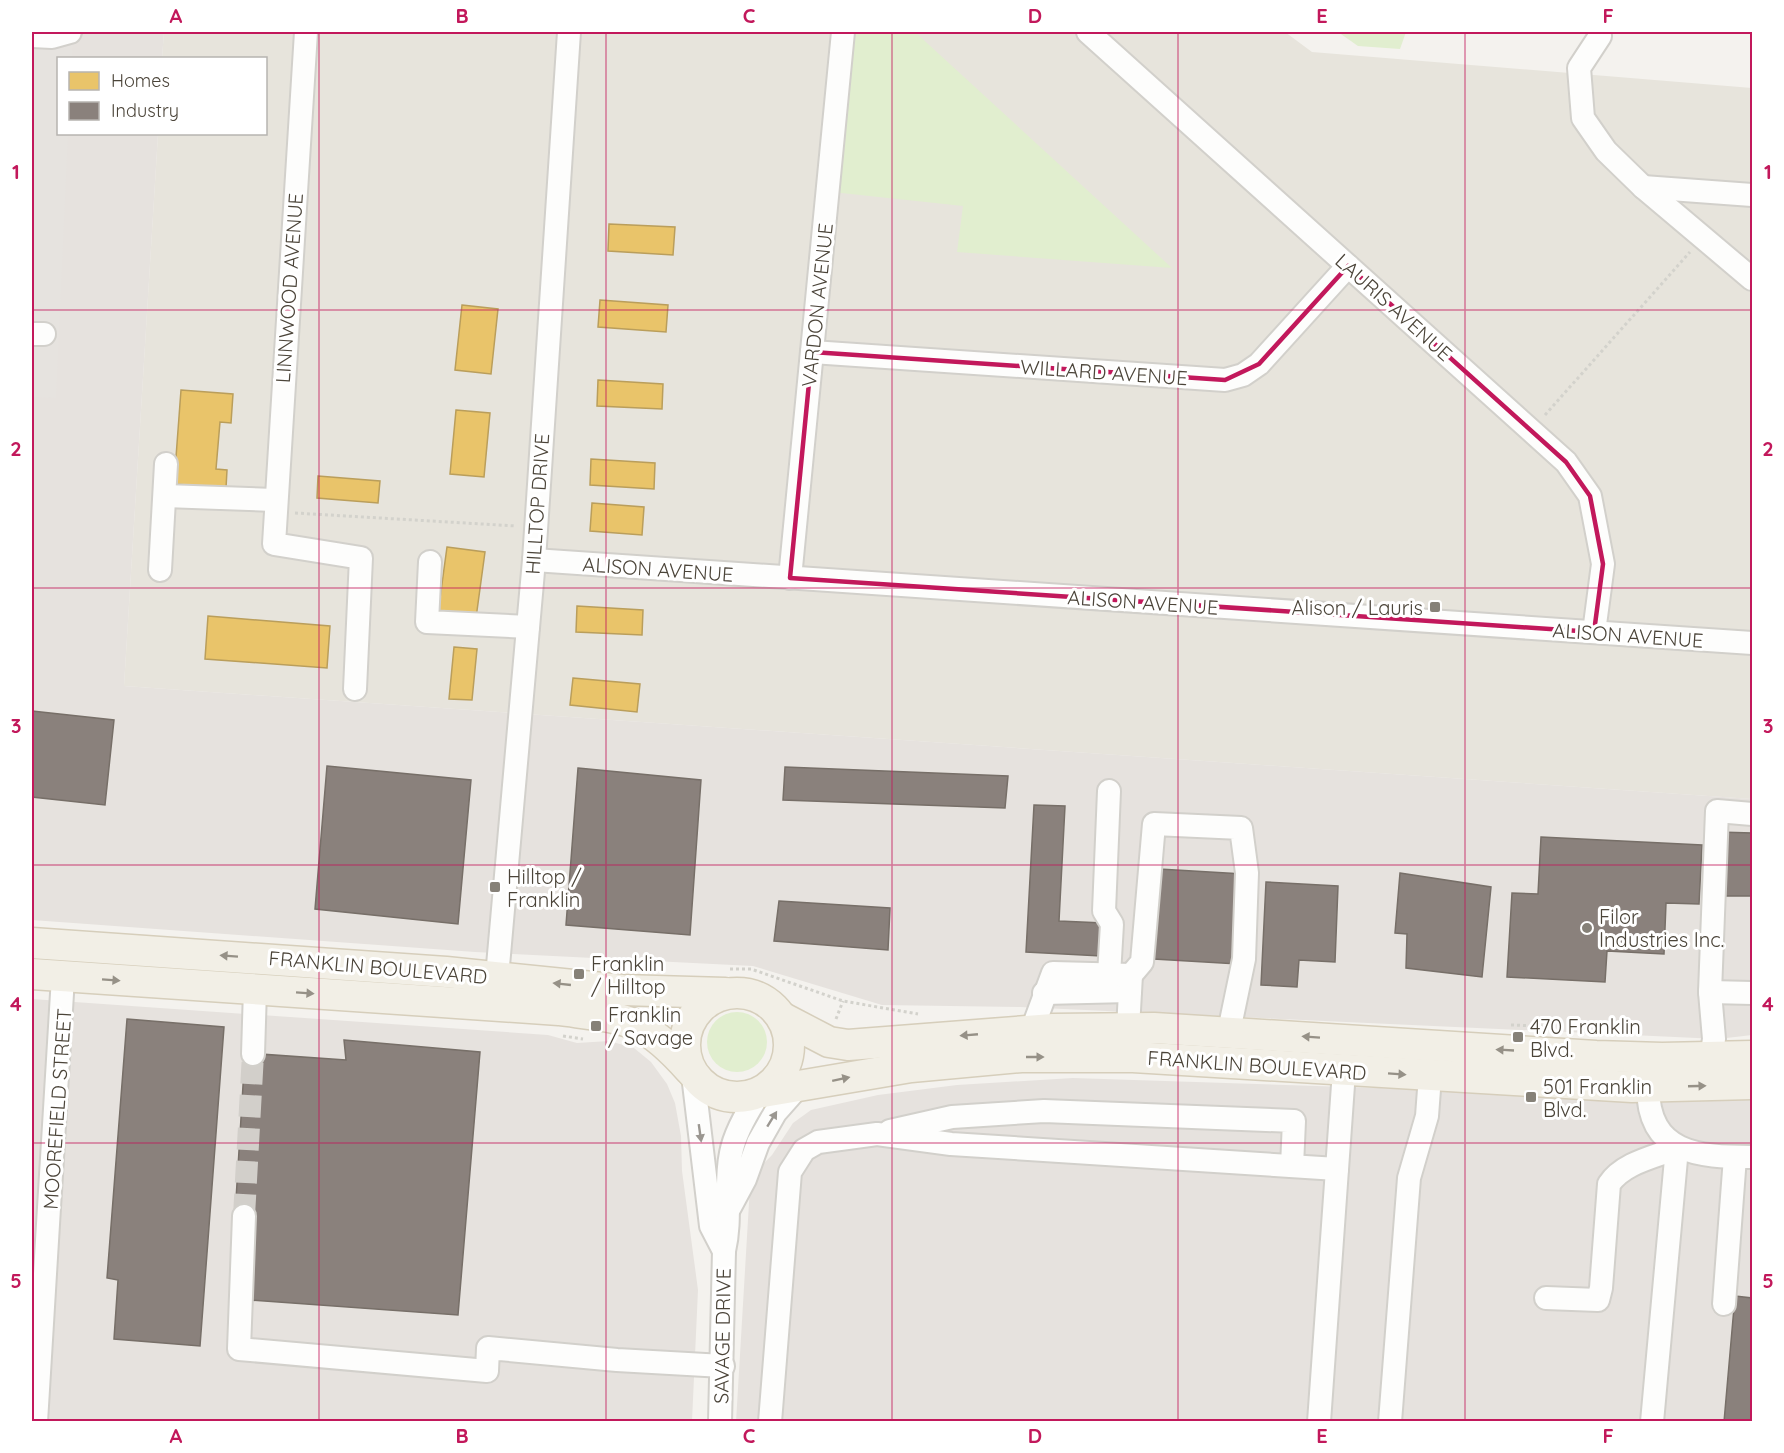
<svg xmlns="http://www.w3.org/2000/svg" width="1784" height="1453" font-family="Quicksand,sans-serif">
<rect width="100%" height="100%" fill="#f4f2ee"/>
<polygon fill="#e7e4dc" points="164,32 1285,32 1312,52 1752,88 1752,799 124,686 158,134 266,134 266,58 162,58"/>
<g fill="#e6e2de">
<polygon points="32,32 164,32 162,58 58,58 58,134 158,134 124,686 1752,799 1752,1035 1718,1039 1020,1007 882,1005 753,966 475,952 32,920"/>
<polygon points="32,999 548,1035 577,1043 609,1041 634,1048 651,1062 667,1084 675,1103 681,1136 682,1171 698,1290 692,1421 32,1421"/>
<polygon points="1073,1078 1656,1097 1752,1092 1752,1421 736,1422 750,1186 760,1167 772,1155 793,1123 811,1110 878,1095 957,1085"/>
</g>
<g fill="#e1eecf">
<polygon points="842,32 915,32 1172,268 957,252 963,206 832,192"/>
<polygon points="1338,32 1406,32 1400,49 1358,46"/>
<circle cx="737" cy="1042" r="30"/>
</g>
<polygon fill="#e6e3df" points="32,32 107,32 107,35 73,34 72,58 58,58 58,134 68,134 56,398 32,397"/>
<g fill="#e9c46a" stroke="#ba9e5b" stroke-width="1.5">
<polygon points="609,224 675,227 673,255 608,251"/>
<polygon points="600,300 668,305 666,332 598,327"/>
<polygon points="462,305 498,309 491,374 455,370"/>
<polygon points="598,380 663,384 662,409 597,406"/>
<polygon points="181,390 233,394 231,423 220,422 216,469 227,470 226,488 174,484"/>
<polygon points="456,410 490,413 484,477 450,474"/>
<polygon points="591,459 655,463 654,489 590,485"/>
<polygon points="318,476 380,481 378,503 317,498"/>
<polygon points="592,503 644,507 642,535 590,531"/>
<polygon points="447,547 485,552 476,618 438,613"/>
<polygon points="577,606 643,610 642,635 576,632"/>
<polygon points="208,616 330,626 327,668 205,659"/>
<polygon points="454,647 477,649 472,700 449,699"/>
<polygon points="573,678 640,684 637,712 570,705"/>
</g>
<g fill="#8a817c" stroke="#776f68" stroke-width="1.5">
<polygon points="32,711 114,720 105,805 32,797"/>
<polygon points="327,766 471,780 458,924 315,909"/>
<polygon points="785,767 1008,776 1005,808 783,800"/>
<polygon points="578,768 701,780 690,935 566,925"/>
<polygon points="1034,805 1065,806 1059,921 1103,923 1101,956 1026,952"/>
<polygon points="1718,832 1752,833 1752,896 1716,896"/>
<polygon points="1541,837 1702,845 1699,904 1666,903 1664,954 1607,951 1605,982 1507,977 1512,893 1538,894"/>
<polygon points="1159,869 1243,874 1238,964 1154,959"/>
<polygon points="1400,873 1491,887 1482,977 1406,968 1407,934 1395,933"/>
<polygon points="1266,882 1338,886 1335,962 1299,960 1297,987 1261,985"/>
<polygon points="779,901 890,908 888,950 774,941"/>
<polygon points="127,1019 224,1027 200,1346 114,1339 118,1280 107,1278"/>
<polygon points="344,1040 480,1052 458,1315 249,1300 235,1216 245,1053 346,1060"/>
<polygon points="1735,1296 1752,1298 1752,1422 1724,1422"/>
</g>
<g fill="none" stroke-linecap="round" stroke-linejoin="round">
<polyline stroke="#d2cfca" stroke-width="22" stroke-dasharray="22 11" stroke-linecap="butt" points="244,1216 253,1054"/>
<defs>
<g id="minor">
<polyline points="306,32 274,544 361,558 355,689"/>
<polyline points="1088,32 1566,462 1590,496 1603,564 1594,632"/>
<polyline points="32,36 52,37 70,32"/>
<polyline points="1600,36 1579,68 1583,118 1606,151 1643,187 1752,279"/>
<polyline points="1643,187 1752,195"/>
<polyline points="32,334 44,334"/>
<polyline points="812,352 1225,380 1243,375 1259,364 1348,266"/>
<polyline points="165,496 274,500"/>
<polyline points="534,560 1752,643"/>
<polyline points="430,562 427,622 528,627"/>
<polyline points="160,570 166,464"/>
<polyline points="790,578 843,32"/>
<polyline points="1109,975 1112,924 1104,911 1109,791"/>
<polyline points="1131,975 1142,962 1154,824 1241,828 1247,873 1244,959 1229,1031"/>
<polyline points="497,977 534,560 569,32"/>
<polyline points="1710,992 1752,993"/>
<polyline points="1044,993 1130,991"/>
<polyline points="1032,1030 1053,973 1131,975 1128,1028"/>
<polyline points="253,1054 255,990"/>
<polyline points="1711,1058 1714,1039 1710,992 1717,811 1752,814"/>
<polyline points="693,1075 711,1226 724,1251"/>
<path d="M1648,1087C1648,1154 1698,1157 1752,1157"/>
<polyline points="890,1131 952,1117 1044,1111 1294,1121 1292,1166"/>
<polyline points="730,1207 745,1179 758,1143 775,1113 798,1087"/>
<polyline points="244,1216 239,1349 487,1371 488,1348 617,1360 723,1366"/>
<path d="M1546,1298L1598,1300L1601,1288L1609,1184C1623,1163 1654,1157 1677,1148L1652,1422"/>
<polyline points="1724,1304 1735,1157"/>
<polyline points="36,1422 63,977"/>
<path d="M720,1422L724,1251C732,1217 724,1186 731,1153C735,1132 747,1112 759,1094"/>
<polyline points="770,1422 790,1172 804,1150 818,1142 877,1134 951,1144 1337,1169"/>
<polyline points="1319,1422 1344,1071"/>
<polyline points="1390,1422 1409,1178 1427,1116 1430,1076"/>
</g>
<g id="major">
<polyline points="32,943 446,972 622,990 725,993"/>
<path d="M32,974L559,1010C626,1019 642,1016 690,1070"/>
<circle cx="737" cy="1045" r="52"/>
<polyline points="783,1018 829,1042 848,1045 1053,1029 1154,1028 1596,1056 1662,1058 1752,1056"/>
<polyline points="763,1092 911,1067 1021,1057 1133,1057 1632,1087 1752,1084"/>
</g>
</defs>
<use href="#minor" stroke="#d2d0cb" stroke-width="26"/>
<use href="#major" stroke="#d6cebb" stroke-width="33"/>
<g stroke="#d3d2cc" stroke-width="3" stroke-dasharray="3 3" stroke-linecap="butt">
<polyline points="1545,415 1690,252"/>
<polyline points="295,513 516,526"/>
<polyline points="730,969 751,969 843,1001 918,1014"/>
<polyline points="836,1019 843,1001"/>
<polyline points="1511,1025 1540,1026 1545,1028"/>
<polyline points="563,1036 583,1039"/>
</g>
<use href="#minor" stroke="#fdfdfc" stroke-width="22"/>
<use href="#major" stroke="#f2efe6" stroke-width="30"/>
</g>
<defs><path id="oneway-solid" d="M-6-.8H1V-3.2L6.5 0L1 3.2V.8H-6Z" transform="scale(1.5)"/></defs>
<g fill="#969187">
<use href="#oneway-solid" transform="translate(229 956) rotate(-176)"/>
<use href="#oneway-solid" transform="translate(111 980) rotate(4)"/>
<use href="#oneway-solid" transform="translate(562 984) rotate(-174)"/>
<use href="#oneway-solid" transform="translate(305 993) rotate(4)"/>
<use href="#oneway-solid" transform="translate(969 1035) rotate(175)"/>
<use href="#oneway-solid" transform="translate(1311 1037) rotate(-176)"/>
<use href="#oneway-solid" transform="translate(1505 1050) rotate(-177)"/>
<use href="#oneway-solid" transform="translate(1035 1057)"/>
<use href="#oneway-solid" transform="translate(1397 1074) rotate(4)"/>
<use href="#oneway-solid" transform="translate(841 1079) rotate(-12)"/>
<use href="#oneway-solid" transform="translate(1697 1086) rotate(-2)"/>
</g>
<g fill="#9b9791">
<use href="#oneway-solid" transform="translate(772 1119) rotate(-58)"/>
<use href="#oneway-solid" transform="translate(700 1133) rotate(82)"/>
</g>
<path fill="none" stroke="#c2185b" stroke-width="4.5" stroke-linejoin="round" d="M1348,266L1566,462L1590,496L1603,564L1594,632L790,578L812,352L1225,380L1259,364Z"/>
<path fill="none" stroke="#c2185b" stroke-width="1.5" stroke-opacity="0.55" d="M319,32V1422M606,32V1422M892,32V1422M1178,32V1422M1465,32V1422M32,310H1752M32,588H1752M32,865H1752M32,1143H1752"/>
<g fill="#868178" stroke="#fff" stroke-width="2">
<rect x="1429" y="601" width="12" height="12" rx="3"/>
<rect x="489" y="881" width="12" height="12" rx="3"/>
<circle cx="1587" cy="928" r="6"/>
<rect x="573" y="968" width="12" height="12" rx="3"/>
<rect x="590" y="1020" width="12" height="12" rx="3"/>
<rect x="1512" y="1031" width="12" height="12" rx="3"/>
<rect x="1525" y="1091" width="12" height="12" rx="3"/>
</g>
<g text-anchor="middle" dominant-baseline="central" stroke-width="6" stroke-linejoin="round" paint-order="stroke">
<g font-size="20" fill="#4b4439" stroke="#fff">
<text transform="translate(289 288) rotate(-86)">LINNWOOD AVENUE</text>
<text transform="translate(817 305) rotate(-84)">VARDON AVENUE</text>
<text transform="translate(1394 307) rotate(42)">LAURIS AVENUE</text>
<text transform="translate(1104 372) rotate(4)">WILLARD AVENUE</text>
<text transform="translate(537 504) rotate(-86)">HILLTOP DRIVE</text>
<text transform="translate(658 569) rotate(4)">ALISON AVENUE</text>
<text transform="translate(1143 602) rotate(4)">ALISON AVENUE</text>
<text transform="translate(1628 635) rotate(4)">ALISON AVENUE</text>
<text transform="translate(378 967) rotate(5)">FRANKLIN BOULEVARD</text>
<text transform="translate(1257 1065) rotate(4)">FRANKLIN BOULEVARD</text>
<text transform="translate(57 1109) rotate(-86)">MOOREFIELD STREET</text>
<text transform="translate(722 1336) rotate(-89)">SAVAGE DRIVE</text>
</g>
<g font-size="20" fill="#4b4439" stroke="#fff" text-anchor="start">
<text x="1423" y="607" text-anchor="end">Alison / Lauris</text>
<text x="507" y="876">Hilltop /<tspan x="507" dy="23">Franklin</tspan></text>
<text x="1599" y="916">Filor<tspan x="1599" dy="23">Industries Inc.</tspan></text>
<text x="591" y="963">Franklin<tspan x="591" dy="23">/ Hilltop</tspan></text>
<text x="608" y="1014">Franklin<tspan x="608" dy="23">/ Savage</tspan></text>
<text x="1530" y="1026">470 Franklin<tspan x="1530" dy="23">Blvd.</tspan></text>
<text x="1543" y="1086">501 Franklin<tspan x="1543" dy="23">Blvd.</tspan></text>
</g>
</g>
<rect width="1784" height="1453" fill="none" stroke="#ffffff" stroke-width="66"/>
<rect x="57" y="57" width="210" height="78" fill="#ffffff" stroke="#b7b4b0" stroke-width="1.5"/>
<rect x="69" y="72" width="30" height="18" fill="#e9c46a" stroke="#b7b4b0" stroke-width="1.5"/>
<text x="111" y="87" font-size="18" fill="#4b4439">Homes</text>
<rect x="69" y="102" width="30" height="18" fill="#8a817c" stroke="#b7b4b0" stroke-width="1.5"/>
<text x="111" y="117" font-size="18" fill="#4b4439">Industry</text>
<rect x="33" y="33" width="1718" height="1387" fill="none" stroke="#c2185b" stroke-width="2"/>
<g font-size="20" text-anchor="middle" font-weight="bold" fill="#c2185b">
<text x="176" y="23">A</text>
<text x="462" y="23">B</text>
<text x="749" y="23">C</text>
<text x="1035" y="23">D</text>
<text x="1322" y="23">E</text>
<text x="1608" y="23">F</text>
<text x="16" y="179">1</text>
<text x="1768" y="179">1</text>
<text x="16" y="456">2</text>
<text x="1768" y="456">2</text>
<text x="16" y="733">3</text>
<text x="1768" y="733">3</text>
<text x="16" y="1011">4</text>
<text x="1768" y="1011">4</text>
<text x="16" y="1288">5</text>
<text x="1768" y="1288">5</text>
<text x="176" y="1443">A</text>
<text x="462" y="1443">B</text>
<text x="749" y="1443">C</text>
<text x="1035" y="1443">D</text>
<text x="1322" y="1443">E</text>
<text x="1608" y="1443">F</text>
</g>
</svg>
